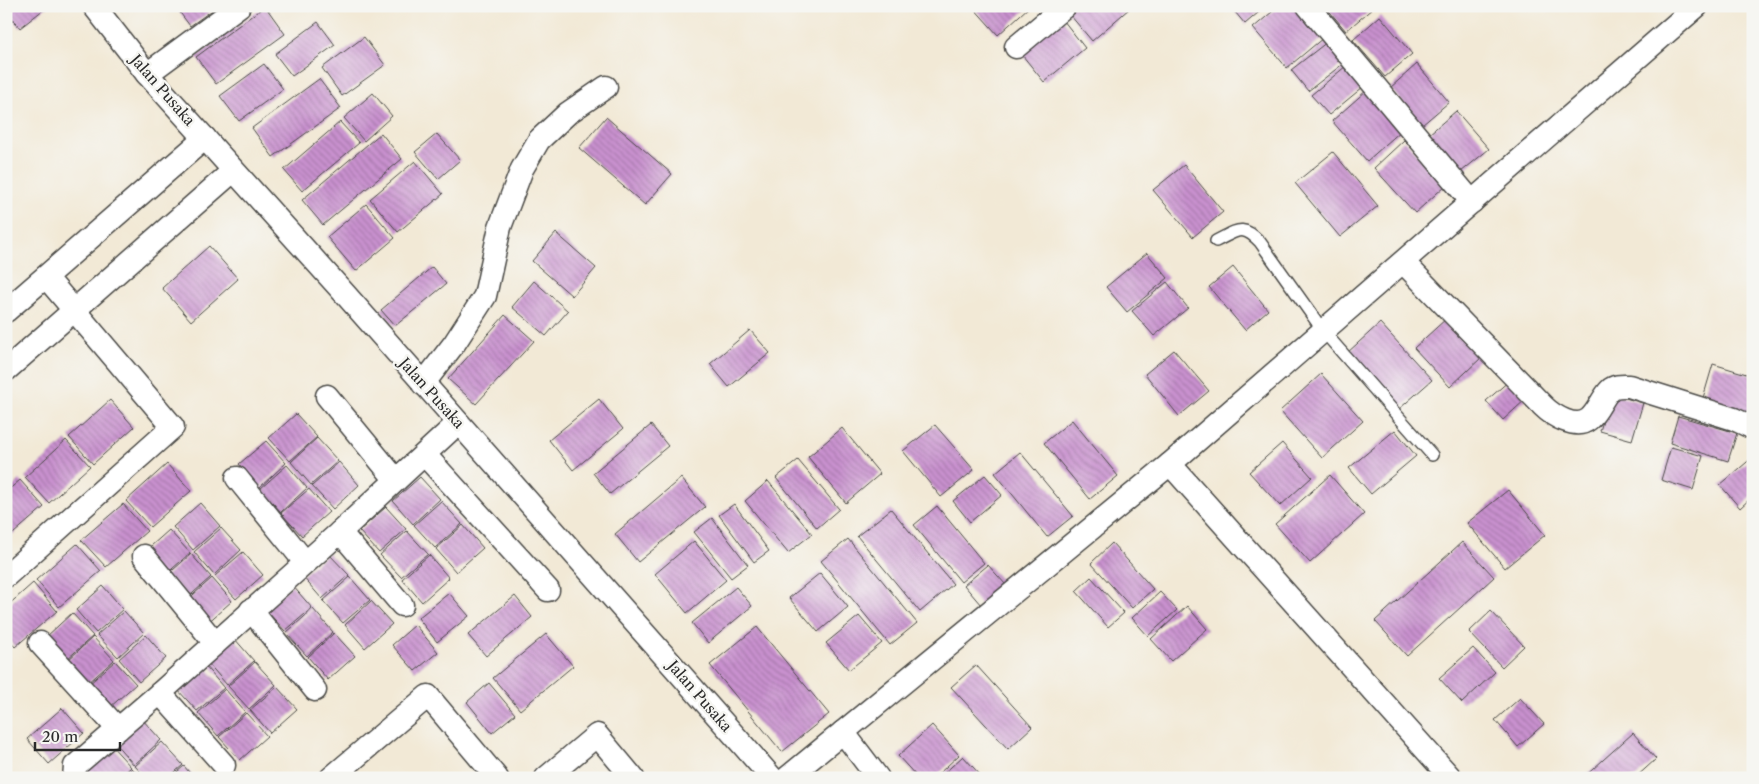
<svg xmlns="http://www.w3.org/2000/svg" width="1759" height="784" font-family="'Libre Caslon Text',serif">
<defs>
<pattern id="building-back-hatch" width="6" height="6" patternUnits="userSpaceOnUse" patternTransform="scale(1.25)"><rect width="6" height="6" fill="#c991cf"/><path d="M-1 5l2 2M0 0l6 6M5-1l2 2" fill="none" stroke="#a377a8"/></pattern>
</defs>
<rect width="100%" height="100%" fill="#f6f6f2"/>
<filter id="ink" filterUnits="userSpaceOnUse"><feTurbulence type="fractalNoise" baseFrequency=".02" numOctaves="2"/><feDisplacementMap in="SourceGraphic" scale="10" xChannelSelector="R" yChannelSelector="G"/><feConvolveMatrix kernelMatrix="1 2 1 2 8 2 1 2 1" color-interpolation-filters="sRGB"/></filter>
<filter id="wash" filterUnits="userSpaceOnUse"><feTurbulence type="fractalNoise" baseFrequency=".0096" numOctaves="4" result="noise"/><feDisplacementMap in="SourceGraphic" scale="20" xChannelSelector="R" yChannelSelector="G"/><feGaussianBlur stdDeviation="1.12" result="paint"/><feColorMatrix in="noise" values="0 0 0 0 0 0 0 0 0 0 0 0 0 0 0 0 0 1.4 0 .05"/><feComposite in="paint" operator="in"/></filter>
<g filter="url(#wash)">
<rect width="100%" height="100%" fill="#f2e9d6"/>
<g id="blocks">
<g fill="url(#building-back-hatch)">
<polygon points="6,6 48,6 20,28 6,11"/>
<polygon points="175,6 218,6 190,26"/>
<polygon points="265,6 285,34 216,84 196,57"/>
<polygon points="972,6 1030,6 998,35"/>
<polygon points="1069,6 1128,6 1130,8 1092,41 1065,9"/>
<polygon points="1230,6 1266,6 1245,24"/>
<polygon points="1279,6 1296,6 1323,38 1287,68 1253,28"/>
<polygon points="1325,6 1372,6 1373,8 1346,31"/>
<polygon points="1060,16 1085,48 1044,82 1018,50"/>
<polygon points="1380,16 1412,54 1385,77 1353,40"/>
<polygon points="318,22 335,45 292,76 275,54"/>
<polygon points="364,37 385,65 342,96 322,68"/>
<polygon points="1327,42 1344,63 1308,91 1291,70"/>
<polygon points="264,64 283,89 239,121 220,96"/>
<polygon points="1417,64 1449,102 1422,125 1390,88"/>
<polygon points="1346,66 1363,87 1329,115 1311,95"/>
<polygon points="319,79 341,108 273,157 252,128"/>
<polygon points="1367,90 1402,130 1367,161 1332,121"/>
<polygon points="373,93 392,116 364,141 344,118"/>
<polygon points="1456,111 1489,149 1461,172 1429,134"/>
<polygon points="606,117 672,174 645,205 579,148"/>
<polygon points="340,122 359,143 302,191 284,170"/>
<polygon points="381,133 402,159 323,225 302,200"/>
<polygon points="437,134 460,160 438,179 415,152"/>
<polygon points="1404,140 1446,185 1415,213 1374,168"/>
<polygon points="1333,152 1378,206 1340,237 1295,183"/>
<polygon points="415,161 443,194 398,232 370,199"/>
<polygon points="1184,165 1223,212 1193,237 1153,190"/>
<polygon points="366,204 395,238 356,271 327,237"/>
<polygon points="556,233 596,268 572,296 532,261"/>
<polygon points="209,246 238,279 191,321 162,288"/>
<polygon points="1147,253 1168,278 1127,312 1106,287"/>
<polygon points="432,267 446,284 395,326 381,310"/>
<polygon points="1233,267 1268,310 1245,330 1209,287"/>
<polygon points="534,281 568,311 546,336 512,307"/>
<polygon points="1167,282 1188,308 1154,336 1132,311"/>
<polygon points="505,315 534,341 476,404 448,379"/>
<polygon points="1447,318 1482,357 1450,387 1414,348"/>
<polygon points="1380,323 1432,380 1398,410 1347,353"/>
<polygon points="750,330 770,353 729,387 710,364"/>
<polygon points="1174,350 1209,391 1179,416 1145,374"/>
<polygon points="1713,364 1753,376 1753,396 1748,412 1703,398"/>
<polygon points="1321,374 1363,421 1322,458 1280,411"/>
<polygon points="1510,380 1526,399 1503,420 1486,401"/>
<polygon points="1611,394 1643,403 1632,440 1600,431"/>
<polygon points="599,399 623,429 573,470 549,440"/>
<polygon points="110,400 134,427 93,464 69,437"/>
<polygon points="296,414 317,437 290,461 269,438"/>
<polygon points="1678,416 1737,433 1728,461 1670,443"/>
<polygon points="1072,420 1118,476 1090,499 1044,443"/>
<polygon points="651,425 668,446 610,494 593,473"/>
<polygon points="935,425 974,470 941,497 903,451"/>
<polygon points="842,428 880,474 846,503 808,457"/>
<polygon points="1395,430 1416,456 1371,494 1349,468"/>
<polygon points="317,438 338,461 311,485 291,462"/>
<polygon points="66,440 90,466 49,503 25,477"/>
<polygon points="266,441 286,463 259,488 239,464"/>
<polygon points="1282,443 1312,477 1280,506 1249,472"/>
<polygon points="1671,447 1703,456 1693,490 1661,480"/>
<polygon points="1020,452 1073,516 1047,537 995,473"/>
<polygon points="1753,457 1753,496 1740,508 1720,485"/>
<polygon points="798,460 839,509 817,528 776,478"/>
<polygon points="339,462 359,485 333,509 312,486"/>
<polygon points="167,464 191,491 150,527 126,501"/>
<polygon points="287,465 307,488 281,512 260,489"/>
<polygon points="985,475 1002,495 970,522 953,501"/>
<polygon points="1330,475 1364,514 1310,563 1275,524"/>
<polygon points="420,477 440,499 413,524 393,501"/>
<polygon points="681,478 705,507 638,562 615,534"/>
<polygon points="20,480 44,507 6,540 6,492"/>
<polygon points="768,481 812,534 788,553 745,501"/>
<polygon points="309,489 329,512 302,536 281,513"/>
<polygon points="1508,490 1545,535 1505,568 1467,523"/>
<polygon points="441,501 462,524 435,548 414,525"/>
<polygon points="200,503 220,526 193,550 173,527"/>
<polygon points="123,504 147,531 106,567 81,540"/>
<polygon points="734,504 769,551 754,562 719,515"/>
<polygon points="937,506 984,563 961,582 914,525"/>
<polygon points="386,507 406,529 379,553 359,531"/>
<polygon points="891,509 953,584 920,612 857,536"/>
<polygon points="712,518 748,565 731,578 694,532"/>
<polygon points="463,525 483,548 456,572 436,549"/>
<polygon points="221,528 241,550 214,575 194,552"/>
<polygon points="169,530 190,553 163,577 142,554"/>
<polygon points="407,531 428,554 401,577 380,555"/>
<polygon points="848,539 917,623 890,645 821,561"/>
<polygon points="694,541 726,580 687,613 655,574"/>
<polygon points="1462,542 1494,577 1407,656 1375,621"/>
<polygon points="1112,543 1153,589 1132,608 1091,563"/>
<polygon points="77,544 101,571 59,607 36,580"/>
<polygon points="243,552 263,575 236,599 215,576"/>
<polygon points="328,553 349,575 322,599 302,576"/>
<polygon points="191,554 211,577 184,601 164,578"/>
<polygon points="429,555 449,578 422,602 402,579"/>
<polygon points="988,565 1006,585 981,605 964,585"/>
<polygon points="820,573 848,607 818,632 789,598"/>
<polygon points="350,577 370,600 343,623 323,601"/>
<polygon points="1091,577 1124,613 1108,627 1076,591"/>
<polygon points="212,578 232,601 205,625 185,602"/>
<polygon points="33,583 57,611 15,647 6,637 6,607"/>
<polygon points="292,585 312,608 285,631 265,609"/>
<polygon points="103,586 123,609 96,633 76,610"/>
<polygon points="736,587 752,606 708,643 692,623"/>
<polygon points="1160,592 1177,610 1148,636 1132,618"/>
<polygon points="449,593 469,616 437,642 418,618"/>
<polygon points="515,596 532,617 486,656 468,635"/>
<polygon points="371,601 392,624 365,648 345,625"/>
<polygon points="1187,606 1207,629 1171,661 1151,639"/>
<polygon points="313,609 333,632 307,656 286,633"/>
<polygon points="124,611 144,633 118,657 97,635"/>
<polygon points="1491,611 1524,646 1502,667 1469,632"/>
<polygon points="72,613 93,636 66,660 46,637"/>
<polygon points="859,616 882,643 849,670 826,643"/>
<polygon points="415,625 438,652 415,671 392,645"/>
<polygon points="757,627 829,714 782,752 710,665"/>
<polygon points="334,633 355,656 328,680 308,657"/>
<polygon points="546,634 573,666 520,710 493,678"/>
<polygon points="146,635 166,658 139,682 119,659"/>
<polygon points="93,637 114,660 87,684 67,661"/>
<polygon points="234,638 254,661 227,685 207,662"/>
<polygon points="1473,648 1495,672 1462,703 1439,678"/>
<polygon points="115,661 136,684 109,708 88,685"/>
<polygon points="255,662 276,685 249,709 228,686"/>
<polygon points="204,665 224,688 197,711 177,689"/>
<polygon points="976,665 1032,727 1008,749 951,687"/>
<polygon points="489,683 515,714 492,733 467,702"/>
<polygon points="277,687 297,709 270,733 250,710"/>
<polygon points="225,689 245,712 218,736 198,713"/>
<polygon points="1520,698 1544,724 1518,747 1495,720"/>
<polygon points="62,708 84,733 49,764 27,739"/>
<polygon points="246,713 267,736 240,760 219,737"/>
<polygon points="141,718 161,740 134,765 114,742"/>
<polygon points="932,725 959,755 934,778 918,778 898,756"/>
<polygon points="1633,733 1656,759 1635,778 1583,778"/>
<polygon points="162,742 183,765 168,778 146,778 135,766"/>
<polygon points="110,744 131,767 119,778 92,778 84,768"/>
<polygon points="963,756 983,778 939,778"/>
<polygon points="184,766 194,778 170,778"/>
<polygon points="132,768 140,778 121,778"/>
</g>
</g>
</g>
<g filter="url(#ink)">
<use href="#blocks" fill-opacity="0" stroke="#494845" stroke-width="1"/>
<g fill="none" stroke-linecap="round" stroke-linejoin="round">
<defs>
<path id="service" d="M1216,241C1237,231 1242,223 1260,242L1324,332L1432,455"/>
<g id="minor">
<polyline points="94,6 147,74 345,294 772,778"/>
<polyline points="1308,6 1472,202"/>
<polyline points="1016,47 1065,6"/>
<polyline points="147,74 239,6"/>
<path d="M1404,263L1543,406C1553,416 1576,430 1589,419C1598,412 1602,398 1610,390C1615,385 1623,386 1629,386L1734,419L1753,428"/>
<polyline points="6,311 205,138"/>
<polyline points="6,370 233,171"/>
<polyline points="423,384 454,344 485,296 500,227 522,169 539,140 568,113 606,87"/>
<polyline points="327,396 396,480"/>
<polyline points="425,455 548,590"/>
<polyline points="1170,464 1697,6"/>
<polyline points="237,478 305,562"/>
<polyline points="340,532 402,605"/>
<polyline points="144,556 215,643"/>
<polyline points="6,576 173,427 46,277"/>
<polyline points="251,610 315,690"/>
<polyline points="40,643 118,729"/>
<polyline points="160,693 224,765"/>
<polyline points="843,732 878,778"/>
<polyline points="74,778 75,766 160,693 340,532 458,423"/>
<polyline points="331,778 428,696 497,778"/>
<polyline points="546,778 597,735 633,778"/>
<polyline points="787,778 1170,464 1451,778"/>
</g>
</defs>
<use href="#service" stroke="#494845" stroke-width="14"/>
<use href="#minor" stroke="#494845" stroke-width="25"/>
<use href="#service" stroke="#fff" stroke-width="11"/>
<use href="#minor" stroke="#fff" stroke-width="22"/>
</g>
</g>
<g text-anchor="middle" dominant-baseline="central" stroke-width="5" stroke-linejoin="round" paint-order="stroke">
<g font-size="15" fill="#2b2b2b" stroke="#f6f6f2">
<text transform="translate(163 90) rotate(49)">Jalan Pusaka</text>
<text transform="translate(432 393) rotate(48)">Jalan Pusaka</text>
<text transform="translate(700 696) rotate(49)">Jalan Pusaka</text>
</g>
</g>
<rect width="1759" height="784" fill="none" stroke="#f6f6f2" stroke-width="25"/>
<path d="M35 742v8h85v-8" fill="none" stroke="#2b2b2b" stroke-width="2.5"/>
<text x="42" y="742" font-size="15" fill="#2b2b2b" stroke="#f6f6f2" stroke-width="4" paint-order="stroke">20 m</text>
</svg>
